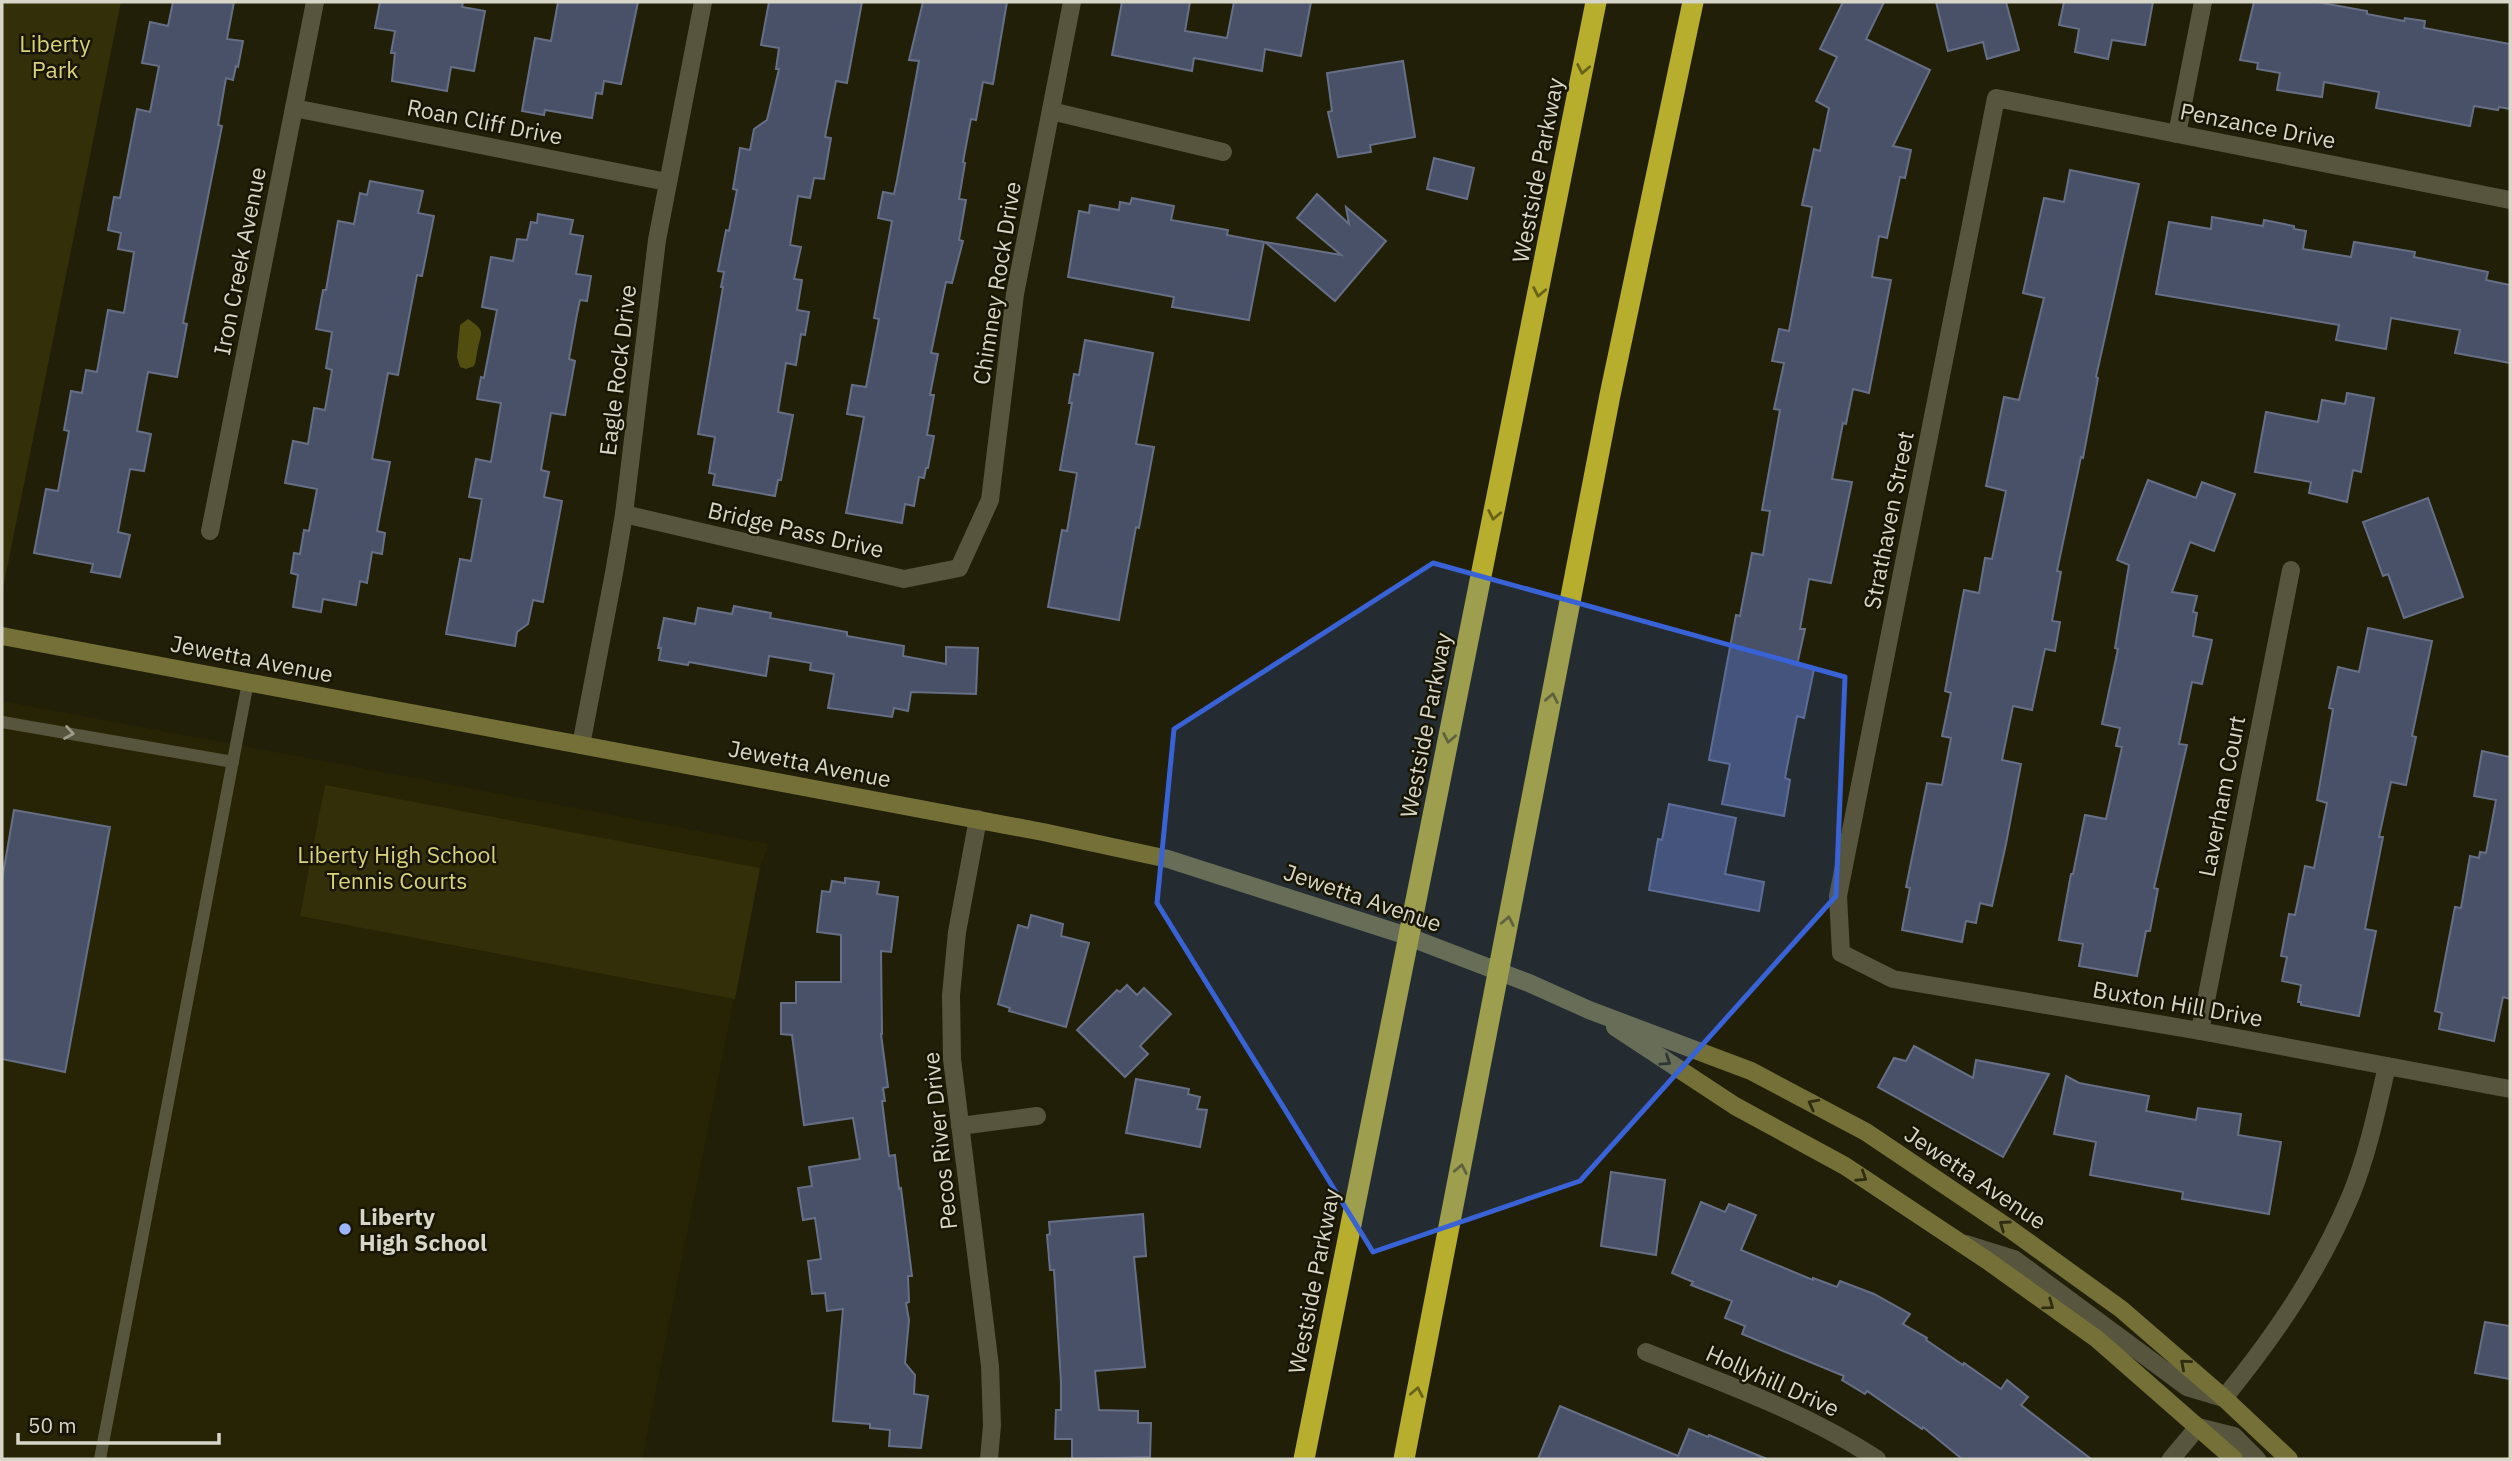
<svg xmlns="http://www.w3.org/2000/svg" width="2512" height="1461" font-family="'IBM Plex Sans',sans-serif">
<rect width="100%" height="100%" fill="#211f08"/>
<polygon fill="#272405" points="2,701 768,844 760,868 642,1459 2,1459"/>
<g fill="#333009">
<polygon points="2,2 121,2 2,593"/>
<polygon points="325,785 760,868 735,999 300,916"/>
</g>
<path fill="#524e0f" d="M468,319C485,331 482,330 478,348C476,355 477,359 474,366L466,369L460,367L457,357L460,325Z"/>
<g fill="#485167" stroke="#666f86" stroke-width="2">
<polygon points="173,2 234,2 227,39 243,41 238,67 236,66 233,80 226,78 218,125 222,126 183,323 187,324 177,377 148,372 137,431 151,434 144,471 130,469 118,532 130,535 120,577 91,572 93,564 34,553 46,489 58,491 69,431 64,430 71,391 82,393 86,370 97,372 108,310 124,313 134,252 118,249 121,233 108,230 114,197 120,198 137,109 150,112 159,66 142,63 150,22 168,26"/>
<polygon points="380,2 463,2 462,7 485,11 474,71 451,67 447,91 392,81 395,53 391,53 395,31 375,28"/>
<polygon points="558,2 638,2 621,84 604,81 602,94 596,93 592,118 545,110 544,115 522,111 535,38 551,41"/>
<polygon points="769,2 862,2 847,83 836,81 825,137 831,138 824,179 814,178 810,198 798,196 790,245 801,247 794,279 802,280 797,310 809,312 805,335 801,334 796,365 786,363 778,412 793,415 781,480 778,480 775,496 713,485 715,474 709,473 715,437 698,434 723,287 721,287 724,272 718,271 726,230 729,231 737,190 733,189 740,148 750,150 754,129 767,120 779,69 776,69 779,48 761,45"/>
<polygon points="923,2 1007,2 993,84 983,82 976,120 971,119 963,162 965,163 959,199 966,200 959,240 963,241 952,283 946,282 931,353 938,354 930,395 934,395 927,435 934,436 928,468 926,468 924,478 919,477 914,506 905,504 902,523 846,513 864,417 847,414 852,385 866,387 879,319 874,318 892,221 878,218 883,192 894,194 897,180 919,61 909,60"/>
<polygon points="1122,2 1190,2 1185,31 1227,38 1234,2 1311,2 1301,56 1265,49 1262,71 1194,58 1192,71 1112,55"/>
<polygon points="1843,2 1884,2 1866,39 1930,70 1893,146 1911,150 1905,178 1900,177 1887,238 1879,236 1872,277 1891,280 1869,393 1853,389 1846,424 1843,423 1832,479 1852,482 1831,583 1809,579 1800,629 1805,629 1797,665 1814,669 1804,718 1797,716 1785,778 1790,780 1784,816 1722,804 1730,764 1709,760 1736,615 1740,616 1752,553 1763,555 1770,511 1762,510 1780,410 1774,409 1784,363 1772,361 1779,329 1789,331 1812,207 1802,205 1814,149 1820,151 1829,108 1816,101 1837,57 1820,49"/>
<polygon points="1936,2 2006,2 2019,50 1987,59 1983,42 1948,51"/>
<polygon points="2064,2 2153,2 2145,45 2112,40 2108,59 2075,52 2079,29 2059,25"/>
<polygon points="2254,2 2317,2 2367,11 2367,14 2404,21 2405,18 2425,21 2424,28 2510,44 2510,109 2499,107 2498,110 2474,106 2470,126 2376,108 2379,92 2324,82 2322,97 2277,90 2280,73 2257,69 2258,63 2240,60"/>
<polygon points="1403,61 1415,137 1370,145 1371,152 1338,157 1328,112 1332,111 1327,73"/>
<polygon points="1434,158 1474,168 1467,199 1427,189"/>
<polygon points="2070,170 2139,184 2096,377 2098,378 2083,458 2081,457 2057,571 2061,572 2052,621 2060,622 2055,651 2045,649 2032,710 2013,706 2002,760 2021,764 2006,844 1992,906 1980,903 1976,923 1966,921 1962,942 1902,930 1910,888 1906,887 1927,783 1942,785 1951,738 1942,736 1951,693 1945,691 1964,590 1979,593 1985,558 1992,559 2006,491 1986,486 2004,397 2019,400 2044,298 2023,293 2044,198 2064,202"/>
<polygon points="370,181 423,191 418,213 434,216 422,276 417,275 398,375 388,373 372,459 390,462 377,531 385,533 382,554 372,552 367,583 360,581 356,605 323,599 321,612 293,607 298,575 291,573 294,553 300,554 304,530 309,531 317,489 285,483 293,441 308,444 314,408 325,410 332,370 326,368 332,332 316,329 323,290 326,290 338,221 354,224 360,193 367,195"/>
<polygon points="1317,194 1349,224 1346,207 1386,241 1335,301 1265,242 1341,255 1297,218"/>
<polygon points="1132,198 1174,206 1171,220 1228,230 1227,235 1264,242 1249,320 1172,307 1174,297 1068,277 1079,211 1089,213 1090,205 1119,210 1120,202 1130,204"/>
<polygon points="538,214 573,220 570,234 583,236 576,274 591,276 587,301 580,300 577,314 569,359 575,361 565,415 551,413 541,470 549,472 544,497 562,501 543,602 533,600 528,624 517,632 515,646 446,634 460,559 471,561 482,499 469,497 476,459 491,462 501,403 477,399 481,377 484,378 497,310 482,307 491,257 513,261 517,239 527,240 531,222 537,223"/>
<polygon points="2212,217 2263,226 2264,220 2294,226 2294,229 2306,231 2303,249 2351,257 2354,242 2415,252 2414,257 2488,272 2486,280 2510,285 2510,363 2455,353 2460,330 2391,318 2386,349 2336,340 2339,325 2156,294 2169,222 2211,229"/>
<polygon points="1085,340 1153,353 1136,444 1154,447 1139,528 1136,527 1119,620 1048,607 1062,530 1067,531 1077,473 1060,470 1072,403 1069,403 1074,374 1079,375"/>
<polygon points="2347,393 2374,398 2361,472 2353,470 2347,502 2309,493 2311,482 2255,472 2266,412 2318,422 2322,400 2345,404"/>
<polygon points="2148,480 2196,498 2202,482 2235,494 2214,551 2190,542 2172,592 2197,596 2193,612 2197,613 2193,636 2212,640 2202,684 2192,682 2179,744 2187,745 2154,888 2158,889 2150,931 2146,931 2137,976 2079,966 2083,944 2059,940 2071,874 2073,874 2085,815 2106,819 2122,747 2116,746 2120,728 2102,724 2118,649 2115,648 2129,565 2117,560"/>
<polygon points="2428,498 2463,597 2404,618 2388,574 2383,576 2363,522"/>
<polygon points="734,606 771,613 770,618 847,632 847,636 904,646 903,656 946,664 946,647 978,648 976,694 911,692 908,711 894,708 892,717 828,708 834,674 810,670 811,663 769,656 766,676 689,662 688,665 659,660 661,648 658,648 664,618 695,624 698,608 732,614"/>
<polygon points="2368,628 2432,641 2412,736 2416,737 2406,785 2391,782 2379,837 2383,837 2365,929 2376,931 2359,1016 2301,1005 2301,1002 2298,1002 2301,985 2282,981 2287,957 2281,956 2289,914 2295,915 2305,866 2314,868 2327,803 2317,800 2333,709 2329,708 2338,667 2359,672"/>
<polygon points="2482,751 2510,757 2510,999 2503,997 2494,1041 2439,1029 2442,1013 2435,1011 2455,907 2461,908 2470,856 2479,858 2480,852 2486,853 2496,800 2474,796"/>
<polygon points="1669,804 1736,818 1725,874 1764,882 1759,911 1649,890 1658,839 1662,840"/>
<polygon points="14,810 110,827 65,1072 2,1059 2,880"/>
<polygon points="845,878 879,882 877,894 898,897 891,952 881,951 882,1034 881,1034 888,1087 883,1088 885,1101 882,1101 889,1156 895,1155 899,1189 901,1188 912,1276 908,1276 909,1302 906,1303 909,1320 905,1363 915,1375 914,1394 928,1396 921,1448 889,1446 890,1430 870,1428 870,1424 833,1421 843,1309 827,1311 825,1293 812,1294 808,1261 821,1259 815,1218 803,1220 798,1188 812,1186 809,1167 860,1159 853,1118 804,1125 792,1035 781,1034 781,1003 796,1003 796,982 841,982 841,935 817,932 822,891 830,892 832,881 845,883"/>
<polygon points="1031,915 1063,924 1061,936 1089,943 1066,1027 1009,1011 1010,1008 998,1004 1018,925 1028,928"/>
<polygon points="1127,985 1137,995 1144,988 1171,1014 1140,1046 1148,1054 1125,1077 1077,1030 1117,990 1120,992"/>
<polygon points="1914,1046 1973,1078 1976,1060 2049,1074 2003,1157 1878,1087 1894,1058 1906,1061"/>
<polygon points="2066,1076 2079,1083 2149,1096 2146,1111 2196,1120 2198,1108 2241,1114 2238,1135 2281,1142 2269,1214 2182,1199 2183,1192 2090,1175 2096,1142 2054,1134"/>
<polygon points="1136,1079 1189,1089 1188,1094 1200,1097 1197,1109 1207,1110 1200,1147 1126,1133"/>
<polygon points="1611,1172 1665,1180 1656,1255 1601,1246"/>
<polygon points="1701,1202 1725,1212 1729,1204 1756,1215 1741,1250 1813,1280 1813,1278 1837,1287 1840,1281 1874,1294 1910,1314 1903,1324 1927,1338 1926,1340 1963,1365 1964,1363 2001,1389 2007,1380 2028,1397 2021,1405 2091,1459 1962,1459 1923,1427 1922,1429 1867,1391 1865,1394 1842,1380 1844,1376 1742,1334 1745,1326 1725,1318 1732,1301 1691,1285 1693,1282 1672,1273"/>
<polygon points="1143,1214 1146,1256 1134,1257 1145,1367 1095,1371 1099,1410 1138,1411 1138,1423 1151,1423 1150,1457 1072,1459 1072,1439 1055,1439 1056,1410 1061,1410 1061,1382 1054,1270 1050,1270 1047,1235 1050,1234 1049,1222"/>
<polygon points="2485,1322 2510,1326 2510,1379 2475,1373"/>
<polygon points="1560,1406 1678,1456 1689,1429 1708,1437 1709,1435 1767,1459 1538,1459"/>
</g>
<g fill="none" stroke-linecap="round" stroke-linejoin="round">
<g stroke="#57553d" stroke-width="12">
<polyline points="2,722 233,762"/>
<polyline points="100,1459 248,682"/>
</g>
<g stroke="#57553d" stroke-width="18">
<polyline points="294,108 667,182"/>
<polyline points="1051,111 1223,152"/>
<polyline points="2177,134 2203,2"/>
<polyline points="2510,200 1996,98 1838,896 1841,953 1893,979 2200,1031 2510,1089"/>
<polyline points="624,514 904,579 959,568 990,500 1015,294 1072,2"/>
<polyline points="210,531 315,2"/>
<polyline points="581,745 614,573 624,514 657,240 703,2"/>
<polyline points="978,819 957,932 951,995 952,1059 990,1366 992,1425 989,1459"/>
<polyline points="2200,1031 2291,570"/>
<polyline points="960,1126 1037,1116"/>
<path d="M1966,1244L2014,1259L2187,1387L2224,1398C2276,1334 2319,1271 2351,1195C2368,1153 2377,1109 2387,1066"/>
<path d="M1646,1352C1725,1384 1805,1412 1877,1459"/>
<polyline points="2171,1459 2198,1427 2234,1436 2257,1459"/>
</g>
<g stroke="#747038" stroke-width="18">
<polyline points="2,636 1043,832 1168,859 1401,934 1529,983 1589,1010 1751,1071 1866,1132 2010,1229 2121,1309 2224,1398 2289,1459"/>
<polyline points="1615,1027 1735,1106 1845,1166 1988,1261 2097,1339 2234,1459"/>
</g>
<g stroke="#b7ae2d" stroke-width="21">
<polyline points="1304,1459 1596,2"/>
<polyline points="1404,1459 1610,395 1693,2"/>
</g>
</g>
<defs><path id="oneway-chevron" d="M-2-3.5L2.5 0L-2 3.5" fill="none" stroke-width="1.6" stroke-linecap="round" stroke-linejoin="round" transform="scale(1.75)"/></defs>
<g stroke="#686218">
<use href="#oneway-chevron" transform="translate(1583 69) rotate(101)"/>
<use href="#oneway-chevron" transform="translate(1539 292) rotate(101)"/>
<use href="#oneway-chevron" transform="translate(1494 515) rotate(101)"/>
<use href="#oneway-chevron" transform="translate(1552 698) rotate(-79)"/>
<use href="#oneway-chevron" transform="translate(1449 738) rotate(101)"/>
<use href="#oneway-chevron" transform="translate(1508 921) rotate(-79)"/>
<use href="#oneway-chevron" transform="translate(1461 1169) rotate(-79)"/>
<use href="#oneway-chevron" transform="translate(1417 1392) rotate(-79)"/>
</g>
<use stroke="#9d9c89" href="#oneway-chevron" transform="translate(69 733) rotate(10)"/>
<g stroke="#2f2c10">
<use href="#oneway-chevron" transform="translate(1666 1061) rotate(34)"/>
<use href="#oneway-chevron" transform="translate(1813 1104) rotate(-152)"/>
<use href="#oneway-chevron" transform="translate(1862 1177) rotate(33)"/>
<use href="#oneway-chevron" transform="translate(2004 1225) rotate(-145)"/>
<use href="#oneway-chevron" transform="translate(2049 1305) rotate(36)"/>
<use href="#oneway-chevron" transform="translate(2185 1364) rotate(-139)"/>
</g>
<path fill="#3962d6" fill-opacity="0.2" stroke="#3962d6" stroke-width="5" stroke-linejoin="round" d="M1433,563L1845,677L1836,896L1580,1181L1373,1252L1157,903L1174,729Z"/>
<circle fill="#9ab5fd" stroke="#181602" stroke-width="2.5" cx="345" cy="1229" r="7"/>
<g text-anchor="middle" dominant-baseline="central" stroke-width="5" stroke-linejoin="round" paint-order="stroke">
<g font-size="23" fill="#d8d27a" stroke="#181602">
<text x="55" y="43">Liberty<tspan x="55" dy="26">Park</tspan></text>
<text x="397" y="854">Liberty High School<tspan x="397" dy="26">Tennis Courts</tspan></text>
</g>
<g font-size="23" fill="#d7d6c8" stroke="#181602">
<text transform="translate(485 121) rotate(11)">Roan Cliff Drive</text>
<text transform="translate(2258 125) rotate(11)">Penzance Drive</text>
<text transform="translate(1537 170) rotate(-79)">Westside Parkway</text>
<text transform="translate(239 261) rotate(-79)">Iron Creek Avenue</text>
<text transform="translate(996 283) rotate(-81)">Chimney Rock Drive</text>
<text transform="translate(617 370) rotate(-83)">Eagle Rock Drive</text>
<text transform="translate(1888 520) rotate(-79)">Strathaven Street</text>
<text transform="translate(796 529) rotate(13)">Bridge Pass Drive</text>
<text transform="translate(252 658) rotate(11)">Jewetta Avenue</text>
<text transform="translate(1425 725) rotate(-79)">Westside Parkway</text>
<text transform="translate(810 763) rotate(11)">Jewetta Avenue</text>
<text transform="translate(2221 796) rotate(-79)">Laverham Court</text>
<text transform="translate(1363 897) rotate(19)">Jewetta Avenue</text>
<text transform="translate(2178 1003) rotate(10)">Buxton Hill Drive</text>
<text transform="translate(939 1141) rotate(-96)">Pecos River Drive</text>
<text transform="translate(1976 1177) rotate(34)">Jewetta Avenue</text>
<text transform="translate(1313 1281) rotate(-79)">Westside Parkway</text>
<text transform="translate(1773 1380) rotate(24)">Hollyhill Drive</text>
</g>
<g font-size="23" font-weight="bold" fill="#d7d6c8" stroke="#181602" text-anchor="start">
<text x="359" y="1216">Liberty<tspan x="359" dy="26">High School</tspan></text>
</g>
</g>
<rect width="2512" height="1461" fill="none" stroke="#d7d6c8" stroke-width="7"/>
<path d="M18 1433v10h201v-10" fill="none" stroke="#d7d6c8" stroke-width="3.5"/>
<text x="28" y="1433" font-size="21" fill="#d7d6c8" stroke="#181602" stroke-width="5" paint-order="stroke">50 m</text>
</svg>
